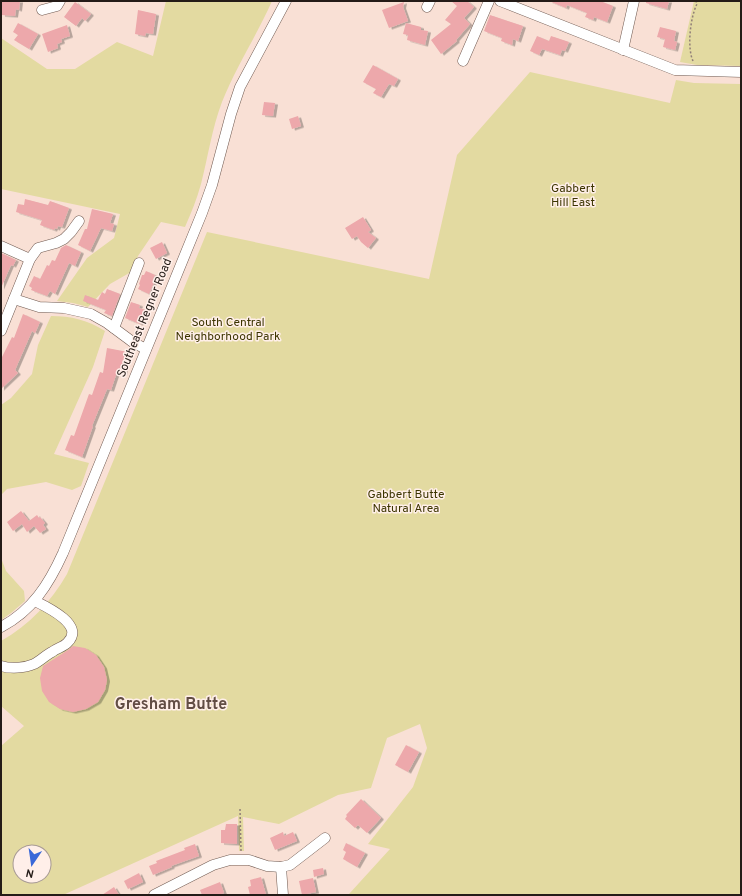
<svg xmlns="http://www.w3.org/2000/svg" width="742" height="896" font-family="Overpass,sans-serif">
<defs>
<filter id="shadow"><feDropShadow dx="3" dy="1.5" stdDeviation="0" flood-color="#0004"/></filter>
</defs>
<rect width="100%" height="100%" fill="#f9e0d5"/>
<g fill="#e3daa1" fill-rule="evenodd">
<path d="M166,1H272C257,35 236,67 222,102C212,128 208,157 201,184C197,199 191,213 185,227L161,222L138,256L131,272L110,284L88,307L73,303L57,301L87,258L114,238L120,214L1,189V38L47,69H75L117,42L153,56Z"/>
<polygon points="694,1 741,1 741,66 697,65 680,62"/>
<path d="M530,72L670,103L676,80L694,83L741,84V895H357L349,894L390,849L368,844L413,787L427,748L420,724L387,738L371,788L338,795L279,824L243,817L244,851H239L238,816L63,895H1V746L24,726L1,706V641C29,625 51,602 67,574L207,232L429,279L457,155ZM20,852H44V876H20Z"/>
<path d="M51,316C71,316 88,320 105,331L93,367L54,454L89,463L81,486L72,490L46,482L7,489L1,495V405L11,398L32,374L38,345Z"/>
<polygon points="1,558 6,571 24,591 25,601 11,613 1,620"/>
</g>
<g fill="#eda8ab" filter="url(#shadow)">
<polygon points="1,1 20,1 19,10 16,9 15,16 2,15"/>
<polygon points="451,1 467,1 474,7 464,18 470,24 456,40 457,41 441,54 431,40 451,24 445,20 457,6"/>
<polygon points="549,1 600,1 613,6 607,22 594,17 593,20 585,17 587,13 567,5 566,8"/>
<polygon points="646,1 669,1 667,9 646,3"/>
<polygon points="75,2 91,14 85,21 82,18 76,26 64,17"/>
<polygon points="404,2 403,7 408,21 389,28 382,10"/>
<polygon points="138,10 156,14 153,34 146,33 145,36 135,34"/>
<polygon points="490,15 523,26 518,41 513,39 512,45 501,41 502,38 484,31"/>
<polygon points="18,23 38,34 29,49 14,40 18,35 13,32"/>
<polygon points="406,23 421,27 421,30 428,31 425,45 407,40 408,35 403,34"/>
<polygon points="67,25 70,36 61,39 62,42 57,44 58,48 48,52 42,34"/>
<polygon points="660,27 676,31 674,41 677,42 675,50 663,47 665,39 657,37"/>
<polygon points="537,36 549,41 551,36 569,42 565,51 562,50 560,55 542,49 539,55 530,51"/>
<polygon points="373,65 398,79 394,86 389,84 381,97 373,93 376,89 363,82"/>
<polygon points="264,102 275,103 273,116 262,115"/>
<polygon points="298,116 301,126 292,129 289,119"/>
<polygon points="25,199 48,205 50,201 69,208 62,227 58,226 57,229 55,228 54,230 40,225 42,220 16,212 18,204 24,205"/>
<polygon points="92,209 113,214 110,223 114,224 112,231 101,228 90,251 78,245 85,229 87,229"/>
<polygon points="363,217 371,230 368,232 376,238 368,248 361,242 357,236 352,239 345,228"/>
<polygon points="162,242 167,253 156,259 150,248"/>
<polygon points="66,245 81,252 75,266 69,263 55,294 50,291 47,296 31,290 32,288 29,286 34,276 40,279 47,265 49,266 52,260 55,261 61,248"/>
<polygon points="1,253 16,260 13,266 11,265 1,288"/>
<polygon points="146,271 155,275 153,279 155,280 149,294 138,289 140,285 139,284 142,275 144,275"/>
<polygon points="107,289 120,294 112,316 104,313 106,310 83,301 85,295 98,300 102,292 105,294"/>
<polygon points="131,302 140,305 139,308 146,310 140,324 125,318"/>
<polygon points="23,314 40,322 35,333 32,331 15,370 18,373 1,389 1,359 12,337 14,338"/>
<polygon points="107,348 128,352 124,374 117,372 111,390 107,389 92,426 93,426 82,457 65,450 71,435 74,436 89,394 92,395 100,372 103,373"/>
<polygon points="21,511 29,521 37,515 39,518 40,517 45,523 43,525 46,529 40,533 34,526 27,532 22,524 13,531 7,522"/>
<polygon points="73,646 85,648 96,655 104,667 107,680 105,690 98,702 86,709 73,712 60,709 49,702 42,691 40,678 43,666 68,650"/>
<polygon points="406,745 419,752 408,772 395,765"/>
<polygon points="361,799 381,818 367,833 358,825 355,828 345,819 347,816 346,815"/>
<polygon points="226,824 237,824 237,844 221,843 221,830 225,830"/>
<polygon points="283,832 284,836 293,832 297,841 275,850 270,838"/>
<polygon points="346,843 365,853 357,867 343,859 346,852 343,850"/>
<polygon points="195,844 199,856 171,866 172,867 153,875 149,866 157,863 156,861 185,850 184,848"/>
<polygon points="323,868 324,874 314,877 313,870"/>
<polygon points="139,873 143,882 128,889 124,881"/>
<polygon points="261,877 266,895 250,895 248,887 251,886 250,880"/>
<polygon points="313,878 316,892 302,895 299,881"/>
<polygon points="220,882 224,893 218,895 202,895 200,890"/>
<polygon points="114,887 119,895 102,895"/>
</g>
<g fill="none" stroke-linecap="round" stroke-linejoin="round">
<defs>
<g id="minor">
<polyline points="500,1 675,70 741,72"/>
<polyline points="427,7 430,1"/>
<polyline points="42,10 57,6 60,1"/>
<polyline points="623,50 634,1"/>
<polyline points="463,61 489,1"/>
<polyline points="1,246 30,259"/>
<polyline points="14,299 39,307 64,308 91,314 107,323 134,343 146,349"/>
<polyline points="114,328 139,263"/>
<polyline points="1,331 30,259 38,248 56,243 64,239 71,232 79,221"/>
<path d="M1,627C32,611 49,584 63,553L202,213L212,185L231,114L240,87L286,1"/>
<path d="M1,666C11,669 25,668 34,664C40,661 46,655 52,652C57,648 64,647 68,642C85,625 47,607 35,601"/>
<polyline points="281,867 283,895"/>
<polyline points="154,895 213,865 230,860 249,860 267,866 281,867 290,865 325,838"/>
</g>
</defs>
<use href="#minor" stroke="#715b52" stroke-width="11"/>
<g stroke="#917f78" stroke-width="1.5" stroke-dasharray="2 2" stroke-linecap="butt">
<path d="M693,61C687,48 690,18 697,4L696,1"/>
<polyline points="240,809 241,851"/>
</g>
<use href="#minor" stroke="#fff" stroke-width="10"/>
</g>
<g text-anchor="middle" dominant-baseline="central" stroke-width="3" stroke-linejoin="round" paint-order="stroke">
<g font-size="12" fill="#3c3500" stroke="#ffefe9">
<text x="573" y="189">Gabbert<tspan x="573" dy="14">Hill East</tspan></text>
<text x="228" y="323">South Central<tspan x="228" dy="14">Neighborhood Park</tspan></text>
<text x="406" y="495">Gabbert Butte<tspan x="406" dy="14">Natural Area</tspan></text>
</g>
<g font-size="12" fill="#241b17" stroke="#ffefe9">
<text transform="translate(145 318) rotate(-68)">Southeast Regner Road</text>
</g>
<g font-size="16" font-weight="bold" fill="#624d44" stroke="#ffefe9">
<text x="171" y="705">Gresham Butte</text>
</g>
</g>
<rect width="742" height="896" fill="none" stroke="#241b17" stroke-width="4"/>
<g transform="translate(32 864) rotate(193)"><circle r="19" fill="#ffefe9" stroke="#a79a95"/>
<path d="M0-3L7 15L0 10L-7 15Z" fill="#3968d8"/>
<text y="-6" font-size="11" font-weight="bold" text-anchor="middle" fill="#241b17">N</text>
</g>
</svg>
